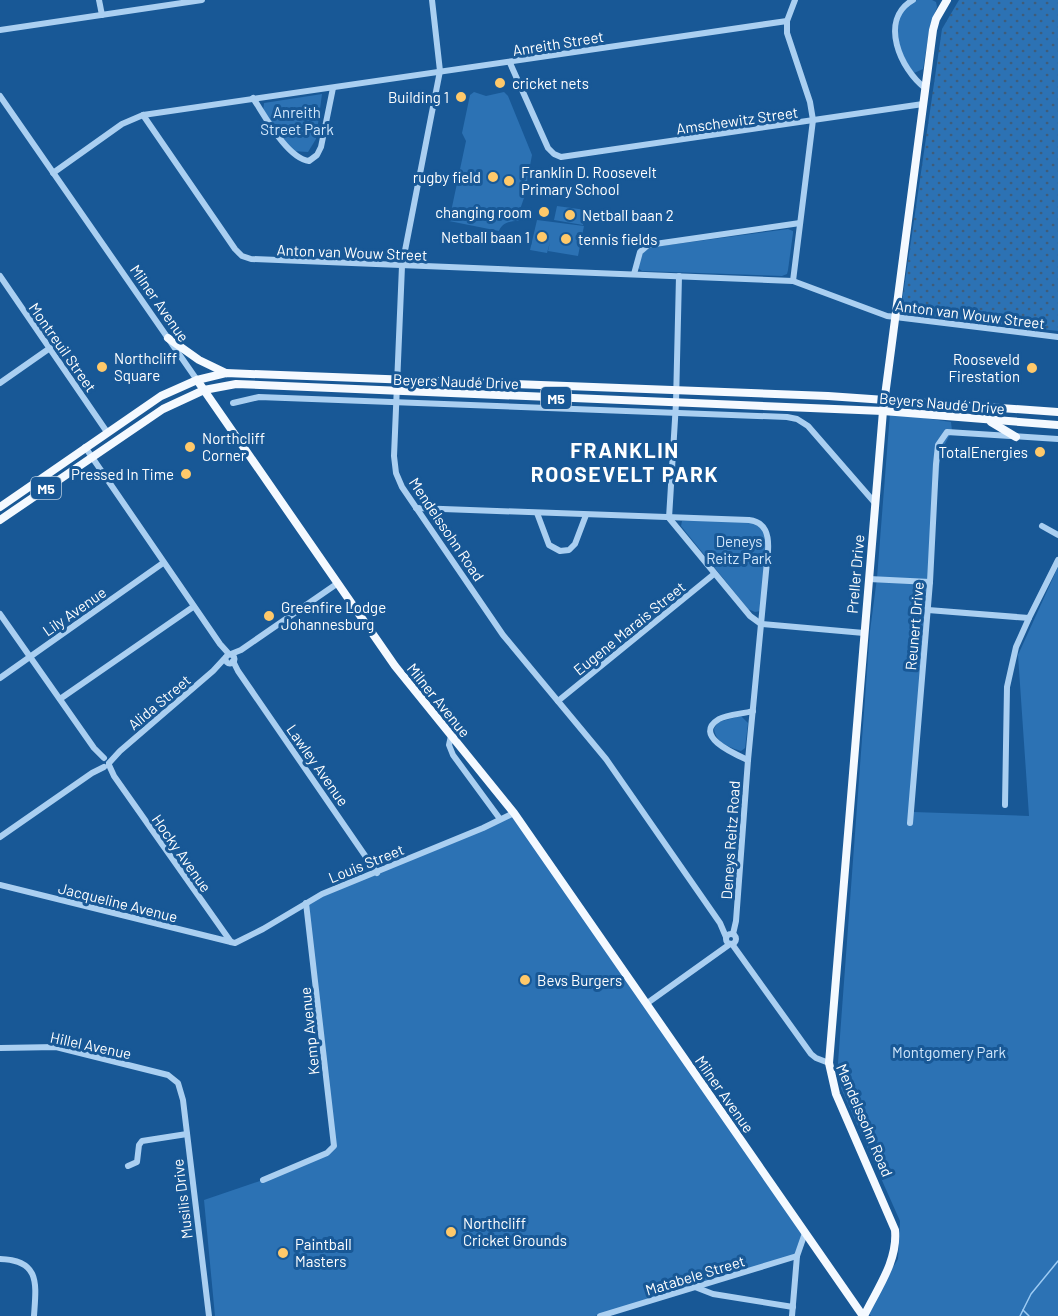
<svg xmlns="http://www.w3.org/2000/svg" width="1058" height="1316" font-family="Barlow,sans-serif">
<defs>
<pattern id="grass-dots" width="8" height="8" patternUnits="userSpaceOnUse" patternTransform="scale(1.5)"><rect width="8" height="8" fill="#2c72b4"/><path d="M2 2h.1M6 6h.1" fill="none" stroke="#3e5d7b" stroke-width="1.8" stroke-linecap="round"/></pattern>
</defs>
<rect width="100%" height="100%" fill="#185896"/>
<polygon fill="url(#grass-dots)" points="959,0 1058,0 1058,331 905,313 901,309 942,29"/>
<g fill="#2c72b4">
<path d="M917,0H932L936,2L937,7L930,26L923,69L914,73C897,51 886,15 917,0Z"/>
<path d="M474,92L486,96L504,92L508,96L532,155L524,198L518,215L521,217L518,221C510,221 502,223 499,231L449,221L466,141L462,133L470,95Z"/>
<polygon points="322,94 316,139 308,152 292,151 263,112 264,103"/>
<polygon points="557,206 586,210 583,225 554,220"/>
<polygon points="537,220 584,226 578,256 548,251 550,242 547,253 530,250"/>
<polygon points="788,229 793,231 793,233 788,270 787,274 782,276 642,271 638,268 641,256 646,248"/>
<polygon points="890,413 951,422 952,431 941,451 928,583 913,812 1029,816 1018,655 1058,567 1058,1316 871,1316 867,1311 898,1259 900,1221 841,1088 838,1063 870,631 877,578"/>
<polygon points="749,520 756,521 768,536 760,611 755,612 748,609 681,526 682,521"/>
<path d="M741,716L748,723L745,748L741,751C729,747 716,743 714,729L718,722Z"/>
<polygon points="514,813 805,1233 797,1256 595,1316 215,1316 204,1200 263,1180 327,1153 334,1146 306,903"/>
</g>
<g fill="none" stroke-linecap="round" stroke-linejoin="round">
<g stroke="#9dcbf3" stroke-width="1.5">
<polyline points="1023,1310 1029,1316"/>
<polyline points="1020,1316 1031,1294 1058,1261"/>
</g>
<g stroke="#aacff1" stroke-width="6">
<polyline points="99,0 102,15"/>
<polyline points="432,0 440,71 402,266 394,456 396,473 402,487 503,635 606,759 720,923 726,937"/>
<path d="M913,0C878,20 901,70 925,88"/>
<polyline points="0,30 202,0"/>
<polyline points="510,63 548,148 554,154 561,157 923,104"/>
<polyline points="0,96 197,380"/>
<path d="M253,98C265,116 287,158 309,161L317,155L321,147L333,88"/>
<polyline points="143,115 235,249 242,256 251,259 793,281 887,316 1058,337"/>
<polyline points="53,173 122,124 143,115 787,21"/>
<polyline points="634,274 640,252 648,245 800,223"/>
<polyline points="0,276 107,432"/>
<polyline points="679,276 676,403 669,518 750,616 761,624 864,633"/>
<polyline points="793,281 813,120 810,102 787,33 787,21 795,0"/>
<polyline points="0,383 50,348"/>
<polyline points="233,403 259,397 787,417 797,419 808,426 875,503"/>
<polyline points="85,447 220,644 229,654"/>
<path d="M416,508L749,520C766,522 769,535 768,551L748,760L736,921L733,934"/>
<polyline points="537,513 549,545 560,551 569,550 575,544 586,515"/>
<polyline points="1042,526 1058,535"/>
<polyline points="869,579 930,582"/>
<polyline points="928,610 1029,618 1058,560"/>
<polyline points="0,614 94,748 104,758"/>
<polyline points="231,654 241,650 338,583"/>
<circle cx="230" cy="659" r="4.5"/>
<polyline points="233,661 238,671 377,873"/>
<polyline points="0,678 163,563"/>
<polyline points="60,699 193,607"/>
<polyline points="558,701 714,574"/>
<polyline points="451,736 449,745 453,755 500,819"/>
<path d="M748,760C737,755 691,736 719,719C728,714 743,714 753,711"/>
<polyline points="109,763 120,751 213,671 225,658"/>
<polyline points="109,765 114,776 231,942"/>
<polyline points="1005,805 1007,687 1016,647 1029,618"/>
<polyline points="910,823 930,582 936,464 938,445 947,432 1058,439"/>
<polyline points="0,837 92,773 104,767"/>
<polyline points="0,885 235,943 263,929 322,894 483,828 514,813"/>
<circle cx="731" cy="939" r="5"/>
<polyline points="732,944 811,1054 816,1058 829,1063"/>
<polyline points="646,1004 730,944"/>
<polyline points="0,1048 56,1047 168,1075 178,1083 183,1100 209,1316"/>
<polyline points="128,1166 137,1162 139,1145 142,1141 187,1134"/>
<polyline points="263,1180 327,1153 334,1146 306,903"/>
<path d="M0,1259C41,1260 36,1285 34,1316"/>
<polyline points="695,1287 713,1294 793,1307"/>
<polyline points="600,1316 797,1256"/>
<polyline points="792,1316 797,1256 805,1233"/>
</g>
<g stroke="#f4f9ff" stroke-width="8">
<polyline points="168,338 199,360 226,373"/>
<polyline points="197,380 395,666 514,813 863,1316"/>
<polyline points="991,422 1016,437"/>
<polyline points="0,507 161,396 197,380 226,373 828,396 1058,412"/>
<polyline points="0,520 163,409 204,390 236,384 883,411 1058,425"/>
<path d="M864,1316C877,1289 898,1261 895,1230L836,1094L829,1063L883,411L933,30L936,19L947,0"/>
</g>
</g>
<g fill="#ffc96a" stroke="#185896" stroke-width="2">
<circle cx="500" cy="83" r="6"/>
<circle cx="461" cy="97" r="6"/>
<circle cx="493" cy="177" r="6"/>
<circle cx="509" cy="181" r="6"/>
<circle cx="544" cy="212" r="6"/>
<circle cx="570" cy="215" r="6"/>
<circle cx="542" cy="237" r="6"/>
<circle cx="566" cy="239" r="6"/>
<circle cx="102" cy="367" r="6"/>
<circle cx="1032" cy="368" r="6"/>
<circle cx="190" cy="447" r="6"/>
<circle cx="1040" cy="452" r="6"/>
<circle cx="186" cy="474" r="6"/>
<circle cx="269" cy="616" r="6"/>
<circle cx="525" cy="980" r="6"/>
<circle cx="451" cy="1232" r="6"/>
<circle cx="283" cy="1253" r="6"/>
</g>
<g text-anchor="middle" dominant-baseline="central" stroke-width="6" stroke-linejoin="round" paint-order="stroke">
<g fill="#185896" stroke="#bacde0" stroke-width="1.5">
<rect x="541" y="387" width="30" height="22" rx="4.5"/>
<rect x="31" y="477" width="30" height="22" rx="4.5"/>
</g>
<g font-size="14" font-weight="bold" fill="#fff">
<text x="556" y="398">M5</text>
<text x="46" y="488">M5</text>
</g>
<g font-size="15" fill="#fff" stroke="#185896">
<text transform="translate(558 43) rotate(-9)">Anreith Street</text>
<text transform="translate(737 120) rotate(-8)">Amschewitz Street</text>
<text transform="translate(352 252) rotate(2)">Anton van Wouw Street</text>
<text transform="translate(160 303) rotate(55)">Milner Avenue</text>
<text transform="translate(970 314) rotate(7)">Anton van Wouw Street</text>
<text transform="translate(63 347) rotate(55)">Montreuil Street</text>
<text transform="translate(456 381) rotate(2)">Beyers Naudé Drive</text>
<text transform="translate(942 403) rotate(5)">Beyers Naudé Drive</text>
<text transform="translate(447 529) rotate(56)">Mendelssohn Road</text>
<text transform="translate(855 574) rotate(-85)">Preller Drive</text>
<text transform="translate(74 611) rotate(-35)">Lily Avenue</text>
<text transform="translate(914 626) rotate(-85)">Reunert Drive</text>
<text transform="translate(629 628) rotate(-39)">Eugene Marais Street</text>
<text transform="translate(439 700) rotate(51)">Milner Avenue</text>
<text transform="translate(159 702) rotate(-40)">Alida Street</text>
<text transform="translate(318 765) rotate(55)">Lawley Avenue</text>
<text transform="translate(730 840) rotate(-86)">Deneys Reitz Road</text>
<text transform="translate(182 853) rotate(55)">Hocky Avenue</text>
<text transform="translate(366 863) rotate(-22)">Louis Street</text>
<text transform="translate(118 902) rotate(14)">Jacqueline Avenue</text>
<text transform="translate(309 1031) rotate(-96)">Kemp Avenue</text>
<text transform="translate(91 1045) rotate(12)">Hillel Avenue</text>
<text transform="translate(725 1094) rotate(55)">Milner Avenue</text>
<text transform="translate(865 1120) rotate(67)">Mendelssohn Road</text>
<text transform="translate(182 1199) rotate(-97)">Musilis Drive</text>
<text transform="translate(695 1275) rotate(-17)">Matabele Street</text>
</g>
<g font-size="15" fill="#fff" stroke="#185896" text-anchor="start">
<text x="512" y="83">cricket nets</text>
<text x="449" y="97" text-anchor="end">Building 1</text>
<text x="521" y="172">Franklin D. Roosevelt<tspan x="521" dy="17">Primary School</tspan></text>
<text x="481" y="177" text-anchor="end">rugby field</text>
<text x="532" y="212" text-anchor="end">changing room</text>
<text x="582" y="215">Netball baan 2</text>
<text x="530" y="237" text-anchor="end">Netball baan 1</text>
<text x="578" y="239">tennis fields</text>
<text x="114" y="358">Northcliff<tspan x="114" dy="17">Square</tspan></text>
<text x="1020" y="359" text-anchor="end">Rooseveld<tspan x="1020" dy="17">Firestation</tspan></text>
<text x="202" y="438">Northcliff<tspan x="202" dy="17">Corner</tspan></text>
<text x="1028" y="452" text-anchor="end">TotalEnergies</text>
<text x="174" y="474" text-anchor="end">Pressed In Time</text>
<text x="281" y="607">Greenfire Lodge<tspan x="281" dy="17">Johannesburg</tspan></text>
<text x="537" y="980">Bevs Burgers</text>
<text x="463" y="1223">Northcliff<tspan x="463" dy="17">Cricket Grounds</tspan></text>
<text x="295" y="1244">Paintball<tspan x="295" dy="17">Masters</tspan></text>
</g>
<g font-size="15" fill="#d1e7fc" stroke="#185896">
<text x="297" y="112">Anreith<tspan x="297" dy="17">Street Park</tspan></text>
<text x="739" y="541">Deneys<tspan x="739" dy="17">Reitz Park</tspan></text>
<text x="949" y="1052">Montgomery Park</text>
</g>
<g font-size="21" font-weight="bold" letter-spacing="1.5" fill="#fff" stroke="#185896">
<text x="625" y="449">FRANKLIN<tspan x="625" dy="24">ROOSEVELT PARK</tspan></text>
</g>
</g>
</svg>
